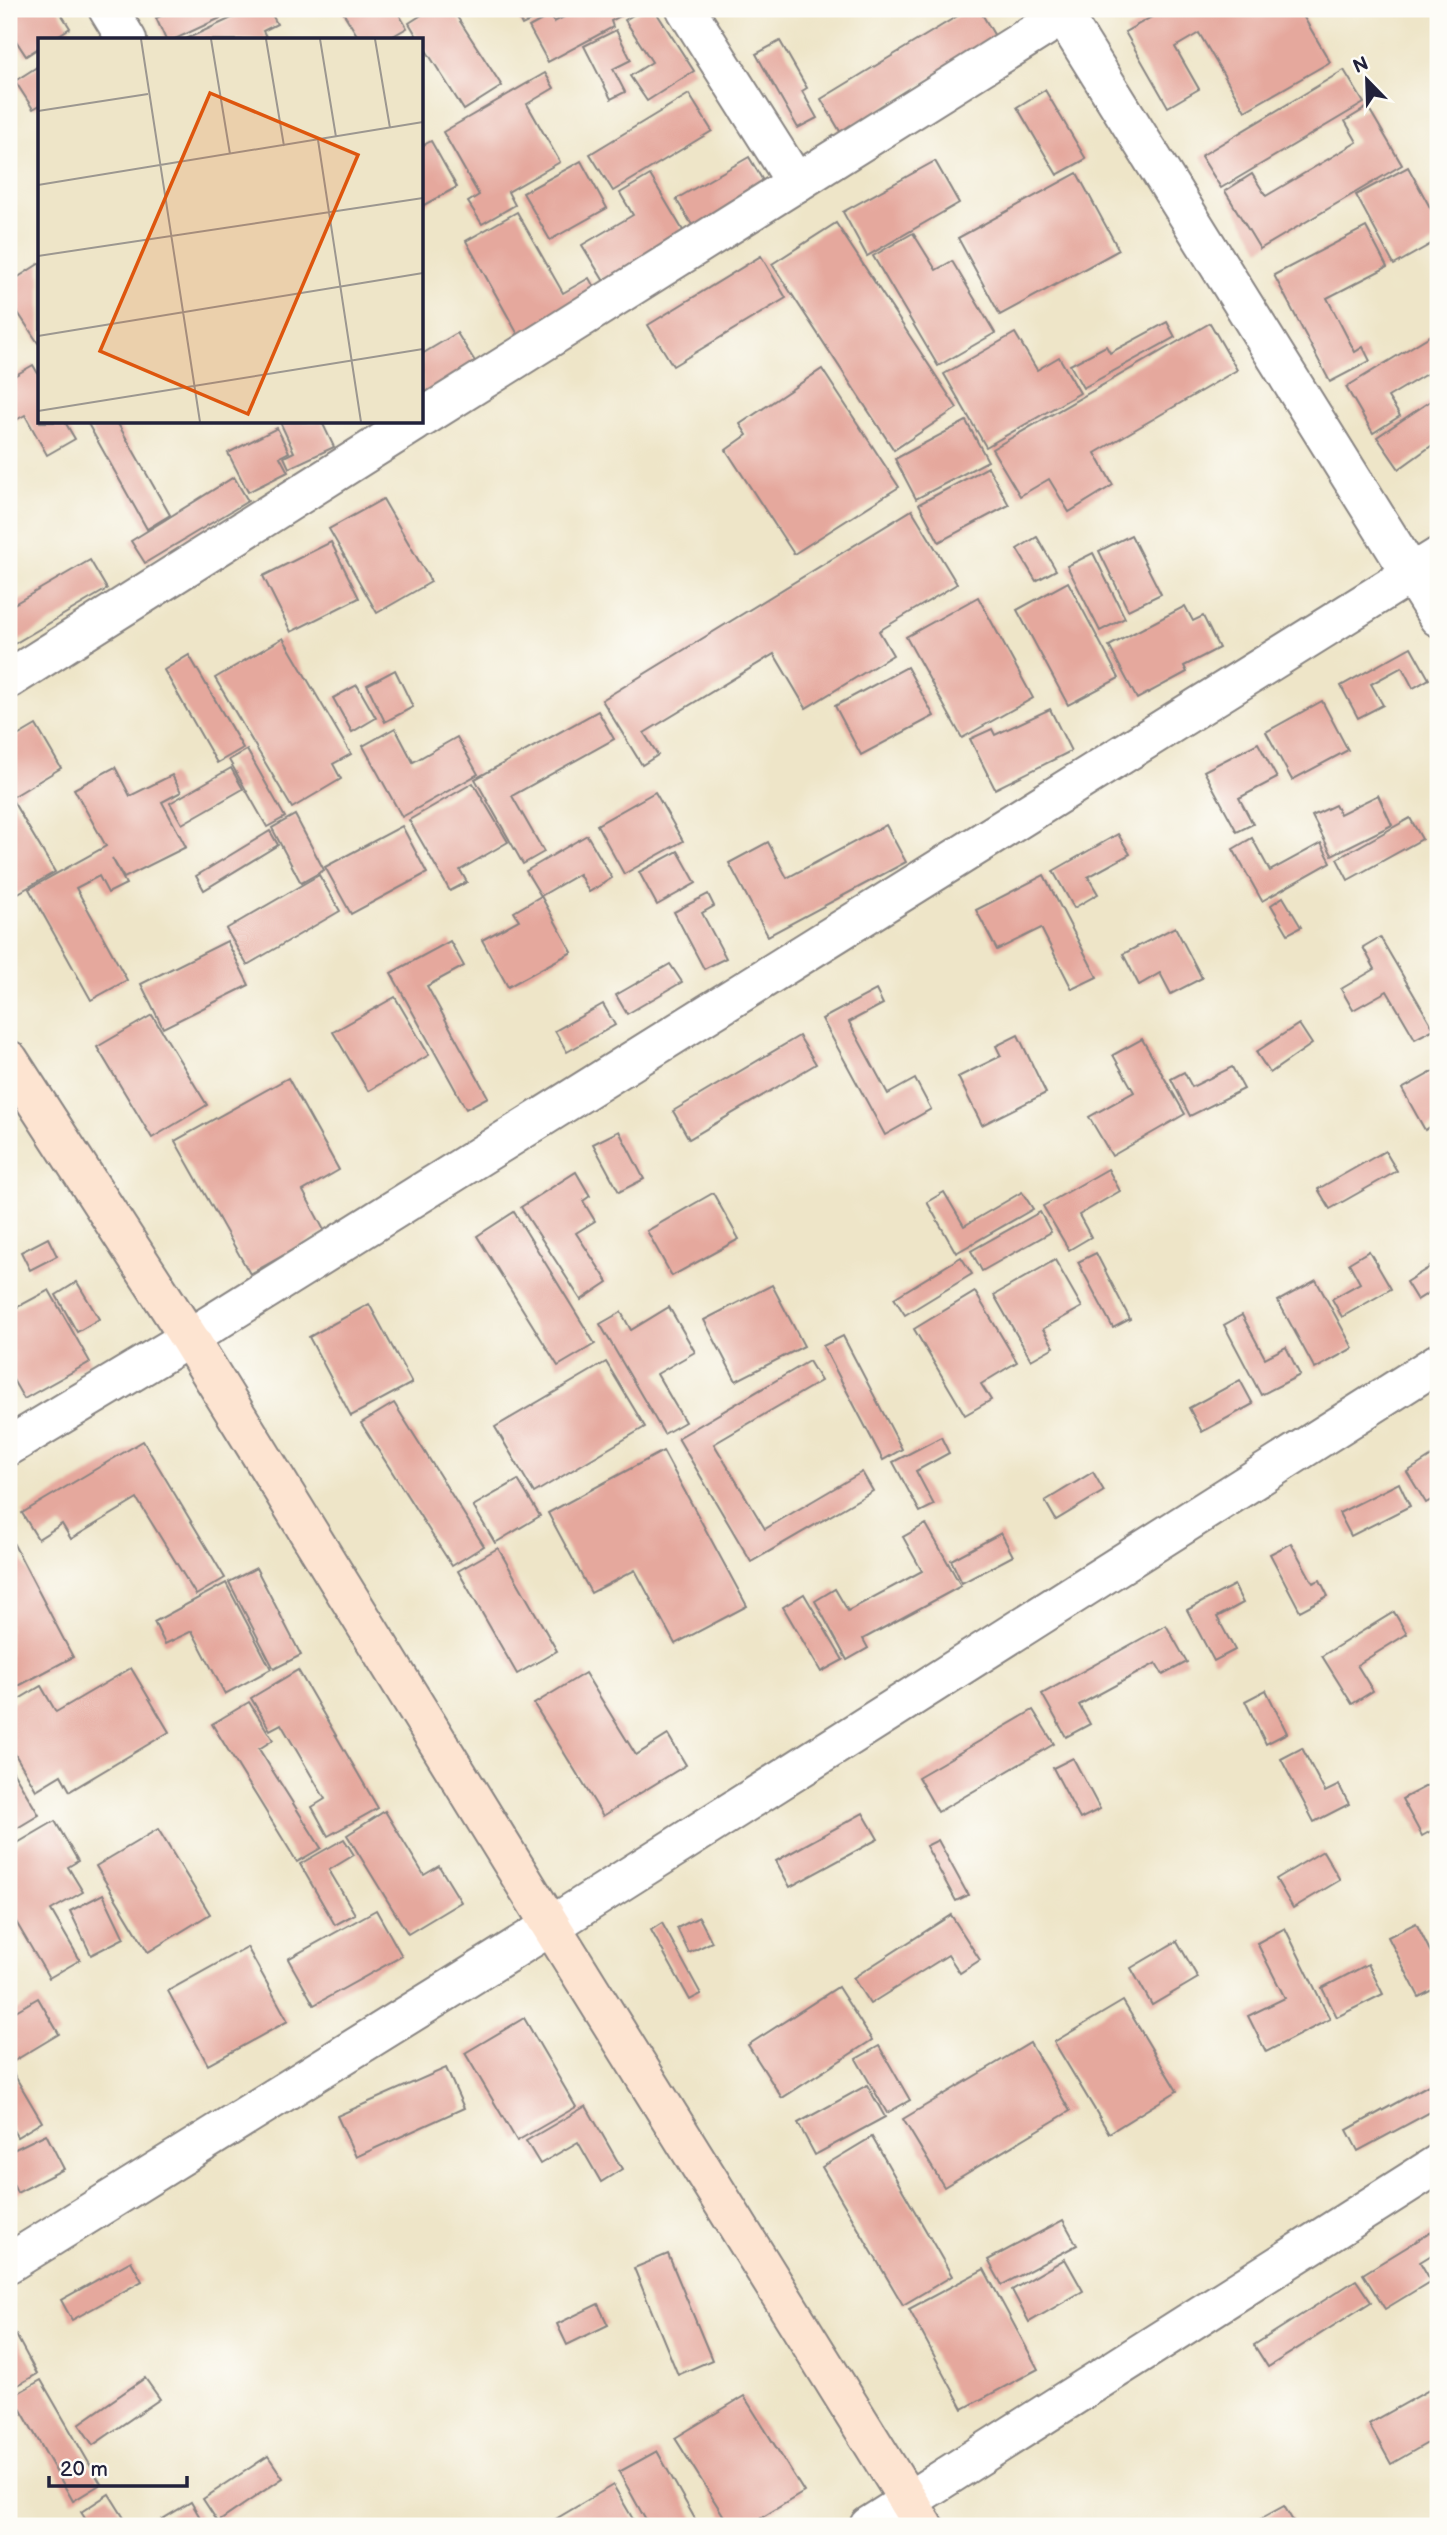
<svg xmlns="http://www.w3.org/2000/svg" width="1447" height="2535" font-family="'Balsamiq Sans',sans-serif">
<rect width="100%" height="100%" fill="#fdfcf7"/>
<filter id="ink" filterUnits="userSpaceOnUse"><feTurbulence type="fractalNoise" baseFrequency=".0143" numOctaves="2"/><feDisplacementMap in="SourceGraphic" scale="14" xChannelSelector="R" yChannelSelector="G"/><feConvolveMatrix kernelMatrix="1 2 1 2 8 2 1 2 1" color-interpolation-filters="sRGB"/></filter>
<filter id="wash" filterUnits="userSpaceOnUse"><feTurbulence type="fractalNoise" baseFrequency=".00686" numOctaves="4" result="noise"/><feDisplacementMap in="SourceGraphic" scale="28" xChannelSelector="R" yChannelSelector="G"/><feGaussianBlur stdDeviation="1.57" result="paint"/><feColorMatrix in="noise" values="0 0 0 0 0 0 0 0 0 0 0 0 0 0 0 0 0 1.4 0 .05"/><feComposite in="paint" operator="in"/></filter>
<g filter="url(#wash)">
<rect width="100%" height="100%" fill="#eee5c8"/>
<g id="blocks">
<g fill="#e5a89d">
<polygon points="9,9 58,9 70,28 51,40 40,40 40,47 26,56 9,30"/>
<polygon points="177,9 226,9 229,14 173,40 166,40 156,18"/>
<polygon points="251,9 269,9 277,24 263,31 268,40 184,40"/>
<polygon points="341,9 396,9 407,28 386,40 360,40"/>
<polygon points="431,9 452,9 502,86 464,110 422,44 422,40 419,40 409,23"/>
<polygon points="514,9 555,9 522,25"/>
<polygon points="579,9 633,9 611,21 613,27 548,62 529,27 551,15 554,22"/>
<polygon points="643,9 654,9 694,71 647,101 630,76 652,62 625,20"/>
<polygon points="969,9 979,9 996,38 841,133 821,99"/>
<polygon points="1166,9 1299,9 1330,62 1245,111 1199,33 1175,47 1199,89 1168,107 1125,32"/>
<polygon points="616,30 631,60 613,69 625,92 611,99 584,46"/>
<polygon points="780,41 807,88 802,91 817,118 798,128 756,54"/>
<polygon points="40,65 40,105 33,109 15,81"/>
<polygon points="1344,70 1364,103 1221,188 1201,156"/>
<polygon points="545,73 554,88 527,104 560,162 508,192 515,205 482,224 468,202 479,195 443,132"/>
<polygon points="1045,90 1086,159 1057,175 1017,107"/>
<polygon points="689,94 712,131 613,191 590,154"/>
<polygon points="1368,107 1402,165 1260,249 1225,191 1252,174 1266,196 1357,142 1345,121"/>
<polygon points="431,141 457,187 422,206 422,146"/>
<polygon points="749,157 769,191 697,233 676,199"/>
<polygon points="581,161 607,208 550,240 523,193"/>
<polygon points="935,161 959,203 867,256 843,212"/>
<polygon points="1408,167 1438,222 1438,240 1394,265 1356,195"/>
<polygon points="1077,173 1119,250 1000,315 958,238"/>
<polygon points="650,175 688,239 608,288 582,245 633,215 620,193"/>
<polygon points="517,212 563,293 589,278 599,296 521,340 466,241"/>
<polygon points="836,223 957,408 894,450 772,264"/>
<polygon points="1366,227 1387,267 1327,298 1355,352 1363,347 1370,361 1330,382 1274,275"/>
<polygon points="913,233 936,270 952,261 995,333 938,366 873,256"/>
<polygon points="761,256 786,298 673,366 648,325"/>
<polygon points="40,263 40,342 38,343 9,299 9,283"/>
<polygon points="1167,322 1175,337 1083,388 1070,365 1106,346 1110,353"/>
<polygon points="1210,323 1237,370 1095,453 1113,485 1069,512 1049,479 1020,496 992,449"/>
<polygon points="1438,331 1438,378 1433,370 1388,397 1400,416 1373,433 1346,387"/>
<polygon points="457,333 476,363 422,397 422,354"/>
<polygon points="1015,333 1037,370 1059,357 1080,393 986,447 944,374"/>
<polygon points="33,365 40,377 40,422 65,422 75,439 47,455 25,415 9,424 9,379"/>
<polygon points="822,369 899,487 794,554 726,450 747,435 740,424"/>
<polygon points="1438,396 1438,441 1399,469 1377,437"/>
<polygon points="966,421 988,461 916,499 895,459"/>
<polygon points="87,422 117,422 170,515 147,529"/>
<polygon points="280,422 322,422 334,447 289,468 284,457 294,452"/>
<polygon points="277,428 289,452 280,457 288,472 248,492 228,453"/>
<polygon points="988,467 1009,505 939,542 919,504"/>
<polygon points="234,477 248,501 145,563 131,541"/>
<polygon points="383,499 431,582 377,613 329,529"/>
<polygon points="912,510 957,584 879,631 893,655 806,708 774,654 644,733 658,755 642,765 602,700"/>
<polygon points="1131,535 1161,594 1128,610 1099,551"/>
<polygon points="1037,537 1056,570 1036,581 1017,549"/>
<polygon points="331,542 359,598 291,632 263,576"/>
<polygon points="1093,553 1125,618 1100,631 1067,566"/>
<polygon points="90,560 107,589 9,647 9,607"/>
<polygon points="1068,582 1119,678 1068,705 1017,610"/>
<polygon points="978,597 1033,698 962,738 906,637"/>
<polygon points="1185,606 1193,621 1203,616 1219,648 1184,666 1187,672 1137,699 1109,646"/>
<polygon points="283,638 351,754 333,764 341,779 292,808 215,678"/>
<polygon points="1411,647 1429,679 1413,688 1402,667 1371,684 1383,705 1358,718 1341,686"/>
<polygon points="189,655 243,748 217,763 164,670"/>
<polygon points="907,667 934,716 861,755 835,706"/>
<polygon points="395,670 413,707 385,722 367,685"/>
<polygon points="357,685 376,718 352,732 333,698"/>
<polygon points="1322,701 1348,750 1292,780 1266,732"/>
<polygon points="1050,709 1071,751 995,789 970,739 992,729 995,735"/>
<polygon points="598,711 614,739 512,796 544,852 523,864 475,779"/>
<polygon points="36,725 61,768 11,798 55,872 13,896 9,889 9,741"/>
<polygon points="395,728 413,762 457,737 478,774 402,817 363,746"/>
<polygon points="1258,743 1277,778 1239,798 1253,824 1237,832 1204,771"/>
<polygon points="247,750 285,817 267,827 229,760"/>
<polygon points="115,767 130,796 172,775 181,792 162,802 186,847 124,878 112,858 126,884 108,893 99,876 76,888 127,980 91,1000 29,889 106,846 74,789"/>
<polygon points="231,768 243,789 182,824 170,803"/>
<polygon points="473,783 508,842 460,870 467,882 450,891 409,820"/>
<polygon points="655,792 683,841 624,874 597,825"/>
<polygon points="1378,795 1392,825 1332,855 1312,816 1335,805 1340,814"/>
<polygon points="295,815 324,870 301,883 272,828"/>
<polygon points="1410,818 1422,839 1348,880 1337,859"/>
<polygon points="886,825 906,862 768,936 729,863 768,842 787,878"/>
<polygon points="402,826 427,873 351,914 325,867"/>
<polygon points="270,831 278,845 204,890 196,876"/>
<polygon points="1118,834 1130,854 1088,877 1098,894 1074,908 1053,871"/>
<polygon points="587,835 612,878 589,892 579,874 541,896 572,952 508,987 482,940 519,920 514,912 541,896 526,871"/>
<polygon points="1252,838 1270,871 1321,843 1331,862 1262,901 1233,849"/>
<polygon points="678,851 696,883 657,905 639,872"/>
<polygon points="319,875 340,911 247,965 226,929"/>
<polygon points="1044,875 1097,977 1072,989 1041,928 997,950 976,910"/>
<polygon points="708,894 714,906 702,913 726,958 704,969 674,912"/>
<polygon points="1283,897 1301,927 1288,934 1271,905"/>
<polygon points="1175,927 1202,978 1171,994 1160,973 1139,985 1123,954"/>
<polygon points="1380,937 1434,1029 1415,1039 1387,991 1353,1010 1341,989 1375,969 1363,947"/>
<polygon points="227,941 249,985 163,1028 141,984"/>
<polygon points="450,941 464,966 427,986 488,1097 466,1109 391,973"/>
<polygon points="670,964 682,982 627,1014 616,995"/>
<polygon points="876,990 883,1004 849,1022 888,1094 915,1079 931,1109 885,1135 822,1019"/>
<polygon points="395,997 429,1055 368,1091 333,1032"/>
<polygon points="603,1004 615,1025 567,1052 555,1031"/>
<polygon points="152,1015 207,1105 152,1138 97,1047"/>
<polygon points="1299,1024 1312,1044 1270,1073 1256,1052"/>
<polygon points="1018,1035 1046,1093 982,1125 958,1077 1001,1056 996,1046"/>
<polygon points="799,1036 816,1064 689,1139 673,1111"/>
<polygon points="1142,1039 1185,1114 1112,1156 1089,1117 1134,1092 1113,1055"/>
<polygon points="1232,1067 1244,1089 1190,1116 1171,1079 1184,1072 1192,1087"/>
<polygon points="1438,1069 1438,1122 1425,1130 1402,1089"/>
<polygon points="288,1078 339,1170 303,1191 325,1232 250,1274 175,1141"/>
<polygon points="619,1131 644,1179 619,1192 593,1144"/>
<polygon points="1385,1151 1397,1171 1330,1209 1318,1189"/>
<polygon points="1108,1169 1120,1191 1079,1215 1091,1237 1069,1250 1043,1206"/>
<polygon points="576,1172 590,1196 583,1201 595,1221 576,1233 608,1282 581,1300 521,1207"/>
<polygon points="944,1192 964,1226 1022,1192 1033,1209 956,1253 927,1202"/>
<polygon points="713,1193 739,1239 672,1276 647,1231"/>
<polygon points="514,1212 595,1344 558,1366 477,1236"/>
<polygon points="1040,1212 1051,1232 982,1271 971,1251"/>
<polygon points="48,1238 57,1256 30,1270 21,1252"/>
<polygon points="1369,1251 1391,1289 1342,1317 1332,1299 1360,1283 1349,1263"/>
<polygon points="1096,1253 1130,1319 1113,1328 1078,1262"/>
<polygon points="961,1257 972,1274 905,1315 894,1298"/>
<polygon points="1055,1260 1082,1307 1043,1329 1054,1347 1031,1360 994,1295"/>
<polygon points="1438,1262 1438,1287 1417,1300 1406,1282"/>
<polygon points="1316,1280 1353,1348 1315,1369 1278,1301"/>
<polygon points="77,1282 99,1319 77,1332 56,1295"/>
<polygon points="772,1285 804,1346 736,1381 704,1320"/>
<polygon points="49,1290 90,1362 24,1399 9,1373 9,1300 14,1309"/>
<polygon points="975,1292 1017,1362 981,1384 991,1400 965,1415 914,1329"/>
<polygon points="369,1304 412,1383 351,1416 309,1337"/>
<polygon points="669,1307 695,1352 657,1374 685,1422 664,1434 600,1324 621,1312 631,1330"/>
<polygon points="1242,1315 1265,1358 1286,1347 1300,1375 1261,1395 1224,1325"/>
<polygon points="843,1336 902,1449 883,1460 823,1346"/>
<polygon points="809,1361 821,1381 714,1444 765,1529 862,1472 873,1491 751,1562 678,1438"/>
<polygon points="606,1362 645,1427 534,1493 495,1427"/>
<polygon points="1240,1380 1253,1404 1202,1432 1189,1408"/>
<polygon points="394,1403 484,1546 452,1566 361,1423"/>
<polygon points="941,1437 949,1453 916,1471 934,1505 920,1512 893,1462"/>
<polygon points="143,1441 225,1578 196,1595 137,1499 71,1539 62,1524 38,1539 22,1513"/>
<polygon points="663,1451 747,1606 675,1644 635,1570 591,1593 548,1513"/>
<polygon points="1438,1452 1438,1496 1426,1503 1407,1472"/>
<polygon points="1093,1472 1104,1491 1056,1520 1045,1501"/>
<polygon points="518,1480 540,1516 495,1543 473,1506"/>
<polygon points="1399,1483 1410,1506 1351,1536 1339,1513"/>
<polygon points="926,1524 961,1586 863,1639 868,1648 847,1660 815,1601 835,1589 848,1611 922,1571 903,1537"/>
<polygon points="1001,1533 1013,1556 962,1583 951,1560"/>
<polygon points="9,1535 73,1657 9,1691"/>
<polygon points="1291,1543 1313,1583 1320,1580 1328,1596 1300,1611 1270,1554"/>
<polygon points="498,1548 557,1651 517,1674 458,1571"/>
<polygon points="256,1568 301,1655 274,1669 229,1582"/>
<polygon points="226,1583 271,1669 225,1694 192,1631 165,1644 154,1622"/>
<polygon points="1234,1585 1243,1603 1217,1617 1235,1650 1214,1661 1187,1610"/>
<polygon points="804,1594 843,1660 821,1672 783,1607"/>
<polygon points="1394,1612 1407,1634 1357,1665 1373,1691 1352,1704 1322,1656"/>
<polygon points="1166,1625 1187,1662 1163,1675 1156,1663 1079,1705 1090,1724 1066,1737 1042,1694"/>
<polygon points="131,1668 169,1732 70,1791 61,1775 36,1790 9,1744 9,1705 41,1686 56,1712"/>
<polygon points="298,1670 378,1808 328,1836 312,1807 325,1799 281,1724 270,1730 251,1698"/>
<polygon points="585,1673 636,1755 668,1735 686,1765 603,1816 534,1704"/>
<polygon points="1266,1690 1287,1733 1266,1744 1245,1701"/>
<polygon points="249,1702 273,1740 259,1749 321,1848 297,1862 212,1724"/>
<polygon points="1033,1710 1054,1744 938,1812 918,1777"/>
<polygon points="1302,1748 1325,1792 1339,1785 1349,1804 1314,1822 1281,1759"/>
<polygon points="1073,1758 1100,1809 1080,1819 1053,1768"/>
<polygon points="9,1765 39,1815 9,1833"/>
<polygon points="1438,1780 1438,1827 1422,1836 1402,1799"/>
<polygon points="385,1811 424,1875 439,1866 461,1902 408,1934 347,1835"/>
<polygon points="863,1813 878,1839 790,1887 776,1861"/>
<polygon points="55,1821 78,1861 68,1867 83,1892 51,1910 80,1960 49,1978 9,1910 9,1848"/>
<polygon points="158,1829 210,1914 148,1952 96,1866"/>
<polygon points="344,1839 354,1855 329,1870 355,1914 335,1925 300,1864"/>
<polygon points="938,1840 968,1895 956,1901 926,1846"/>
<polygon points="1323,1851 1340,1880 1293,1908 1276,1879"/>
<polygon points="103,1894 124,1938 91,1955 70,1911"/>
<polygon points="376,1910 402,1956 314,2005 288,1959"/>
<polygon points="951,1915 980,1960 960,1973 948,1955 870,2004 853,1978"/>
<polygon points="699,1917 712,1942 689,1953 677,1928"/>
<polygon points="662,1923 701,1994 690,2000 651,1930"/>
<polygon points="1416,1923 1433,1957 1438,1954 1438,1987 1419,1997 1388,1937"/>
<polygon points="1285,1928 1330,2019 1266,2052 1248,2016 1285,1998 1257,1943"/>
<polygon points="1177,1941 1198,1978 1152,2005 1131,1968"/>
<polygon points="247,1947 288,2021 208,2065 168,1991"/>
<polygon points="1368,1964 1383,1994 1337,2017 1322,1988"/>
<polygon points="838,1987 872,2040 782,2098 748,2045"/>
<polygon points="38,1998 59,2034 9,2064 9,2015"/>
<polygon points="1123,2001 1177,2091 1109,2133 1054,2042"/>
<polygon points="524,2018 576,2107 517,2141 465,2053"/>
<polygon points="1030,2043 1070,2111 944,2187 903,2119"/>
<polygon points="879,2046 910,2100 887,2113 856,2059"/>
<polygon points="9,2066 42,2122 17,2137 9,2123"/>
<polygon points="446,2068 464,2108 356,2157 337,2116"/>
<polygon points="1434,2082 1438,2090 1438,2108 1358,2151 1347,2130"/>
<polygon points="867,2085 885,2117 815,2155 798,2123"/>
<polygon points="586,2106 622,2169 601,2182 578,2142 540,2164 526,2141"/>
<polygon points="46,2134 64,2169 17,2193 9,2176 9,2152"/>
<polygon points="872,2137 952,2276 903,2305 822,2167"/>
<polygon points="1063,2220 1077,2245 1002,2285 988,2260"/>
<polygon points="1438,2228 1438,2251 1420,2262 1431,2281 1385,2309 1363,2274"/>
<polygon points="668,2254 712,2360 678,2375 634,2268"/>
<polygon points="1065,2259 1083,2291 1029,2322 1012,2290"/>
<polygon points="131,2261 142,2281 72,2320 61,2300"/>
<polygon points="984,2269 1038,2369 963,2409 909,2309"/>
<polygon points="1356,2280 1371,2302 1268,2367 1254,2345"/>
<polygon points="598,2304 608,2325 567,2345 557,2324"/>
<polygon points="9,2322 37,2374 9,2390"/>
<polygon points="145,2378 160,2399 93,2445 79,2424"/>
<polygon points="41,2380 101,2484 73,2501 13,2396"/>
<polygon points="1438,2385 1438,2437 1391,2464 1369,2424"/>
<polygon points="744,2396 804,2492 748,2526 730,2526 675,2438"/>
<polygon points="657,2451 699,2526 649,2526 619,2472"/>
<polygon points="268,2456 283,2478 218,2522 203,2499"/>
<polygon points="613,2485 637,2526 544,2526"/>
<polygon points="109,2494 129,2526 90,2526 81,2512"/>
<polygon points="191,2502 205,2526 151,2526"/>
<polygon points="1284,2506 1296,2526 1248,2526"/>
</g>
</g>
</g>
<g filter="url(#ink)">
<use href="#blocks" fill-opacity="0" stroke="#888482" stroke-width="2"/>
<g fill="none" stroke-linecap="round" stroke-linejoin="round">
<defs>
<g id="street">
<polyline points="108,9 127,40"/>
<polyline points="686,9 796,183"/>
<polyline points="1063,15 1438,617"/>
<polyline points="422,418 1073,9"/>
<polyline points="9,679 415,422"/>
<polyline points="9,1446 189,1338 1438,557"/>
<polyline points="9,2263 551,1926 1438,1363"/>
<polyline points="869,2526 1438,2164"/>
</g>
<polyline id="secondary" points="9,1060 189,1338 551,1926 924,2526"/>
</defs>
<use href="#street" stroke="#888482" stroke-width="42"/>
<use href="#secondary" stroke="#888482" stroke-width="42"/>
<use href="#street" stroke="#fff" stroke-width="38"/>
<use href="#secondary" stroke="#fde4d1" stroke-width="38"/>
</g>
</g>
<g transform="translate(38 38)">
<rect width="385" height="385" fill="#eee5c8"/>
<path fill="none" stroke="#9c9790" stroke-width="2" d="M103,1L162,384M173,1L192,116M228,1L246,108M282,1L298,99M337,1L352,90M0,73L110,56M280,102L323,384M0,147L385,84M0,218L385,160M0,298L385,235M0,373L385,311"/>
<path fill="#de560e" fill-opacity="0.15" stroke="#de560e" stroke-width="3.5" d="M172,55L320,117L210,376L62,313Z"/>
<rect width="385" height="385" fill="none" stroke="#22223b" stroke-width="3.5"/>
</g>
<rect width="1447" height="2535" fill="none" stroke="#fdfcf7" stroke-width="35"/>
<g transform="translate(1367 80) rotate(337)" stroke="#fdfcf7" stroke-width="5" paint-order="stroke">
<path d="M0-5L12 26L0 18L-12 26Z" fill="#22223b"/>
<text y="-10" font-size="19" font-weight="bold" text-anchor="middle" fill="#22223b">N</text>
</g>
<path d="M49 2476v10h138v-10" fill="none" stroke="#22223b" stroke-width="3.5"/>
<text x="60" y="2476" font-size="21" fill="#22223b" stroke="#fdfcf7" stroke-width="5" paint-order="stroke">20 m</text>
</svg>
